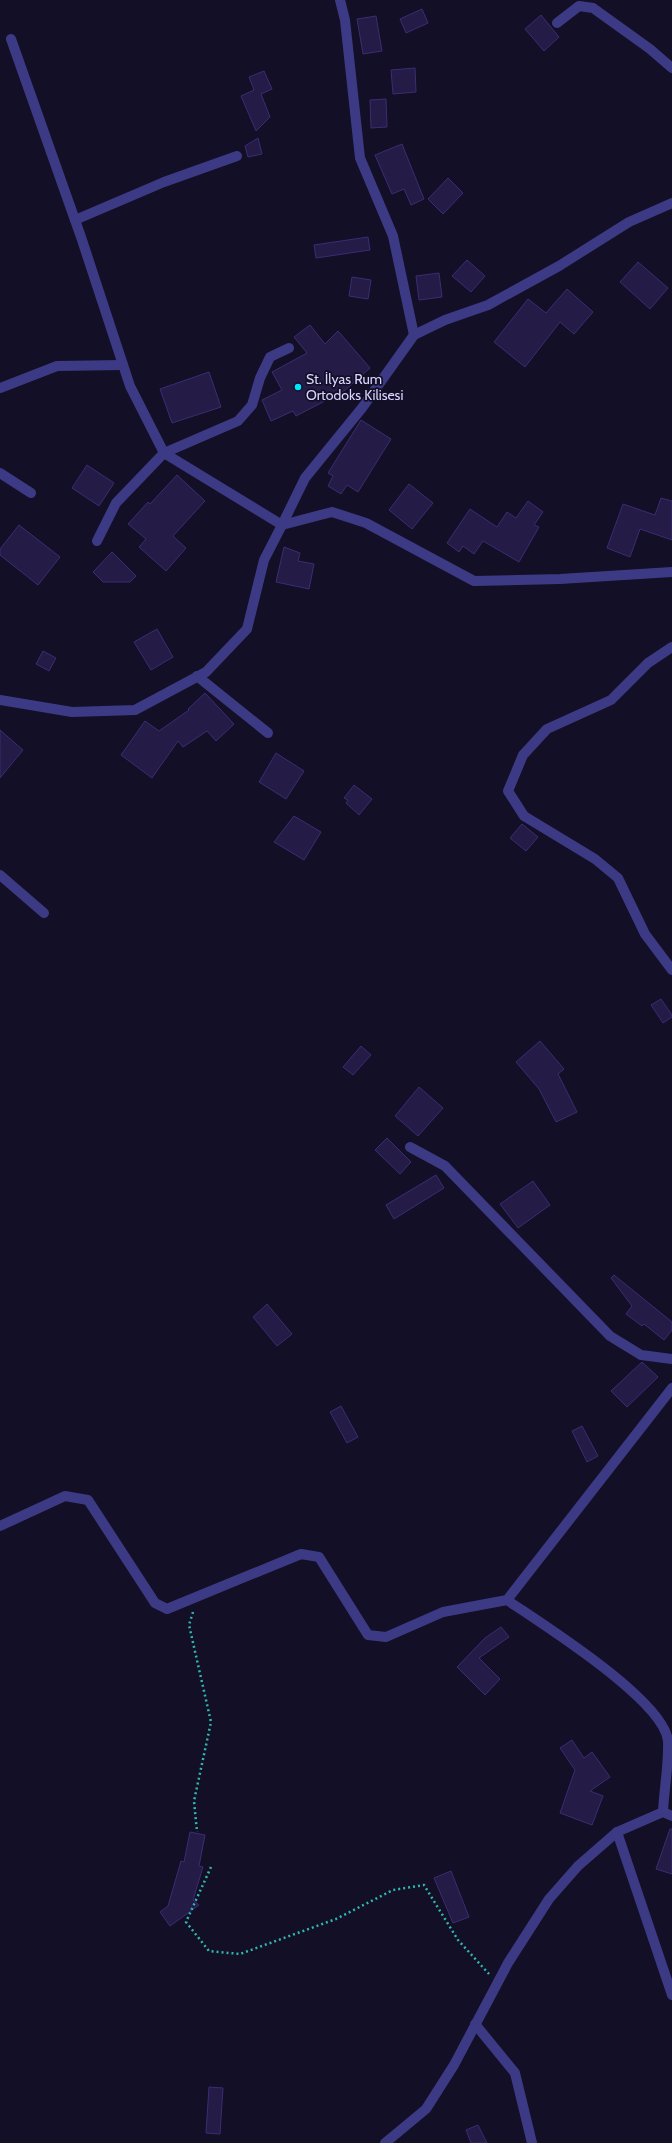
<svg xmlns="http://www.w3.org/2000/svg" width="672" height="2143" font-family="Cabin,sans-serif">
<rect width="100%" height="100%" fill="#130f26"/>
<g fill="#241b47" stroke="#3b2d73">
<polygon points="422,9 428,23 406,33 400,19"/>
<polygon points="541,15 559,37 544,51 525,29"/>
<polygon points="376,16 382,51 363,54 357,19"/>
<polygon points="415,68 416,92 393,94 391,70"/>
<polygon points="264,71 272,89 261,94 270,117 256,131 241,96 254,90 249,77"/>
<polygon points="386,99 387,127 371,128 370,100"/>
<polygon points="258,138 262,154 248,157 245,146"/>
<polygon points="402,144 424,199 411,205 404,189 392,194 375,155"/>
<polygon points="448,178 463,193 443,214 428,199"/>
<polygon points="368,237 370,250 316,258 314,245"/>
<polygon points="467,260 485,276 471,292 452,276"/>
<polygon points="638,262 668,288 650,309 620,282"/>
<polygon points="439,273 442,297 419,300 416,276"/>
<polygon points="352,277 371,280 368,299 349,296"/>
<polygon points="567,289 593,312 574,334 560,322 525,367 494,342 528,299 546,313"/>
<polygon points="310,325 325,344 338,331 370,368 344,391 296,416 293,411 271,421 262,400 282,390 272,372 307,353 294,337"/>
<polygon points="209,372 221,407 172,423 160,389"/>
<polygon points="361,420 391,439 358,492 347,485 341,494 328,486 333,476 328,473"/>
<polygon points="87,465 114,483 99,506 72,488"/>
<polygon points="177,475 205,501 173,536 186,548 166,571 139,547 146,539 128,524 148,502 150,504"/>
<polygon points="409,484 433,503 412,529 389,510"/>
<polygon points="661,498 672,501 672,540 640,529 630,557 607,548 623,504 655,515"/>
<polygon points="528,501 543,512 534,525 539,527 519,562 483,541 474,554 463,546 459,552 447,543 470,509 497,527 507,512 516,518"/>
<polygon points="19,525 60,557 38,585 0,555 0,549"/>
<polygon points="284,547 300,553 298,561 314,564 309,589 276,582"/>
<polygon points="112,552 136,576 130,582 103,582 93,572"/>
<polygon points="157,629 173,657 151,670 134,642"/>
<polygon points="43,651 56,658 49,671 36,664"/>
<polygon points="205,693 234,724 216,741 207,731 183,747 178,741 152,778 121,755 145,721 159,731 189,710 188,709"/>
<polygon points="0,730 23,750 0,778"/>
<polygon points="276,753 304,771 286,799 259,782"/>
<polygon points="354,785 372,799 359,815 346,803 348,800 344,798"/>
<polygon points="294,816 321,832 304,860 274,842"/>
<polygon points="522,824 538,837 526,851 510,838"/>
<polygon points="661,999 672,1015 672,1017 663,1023 651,1005"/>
<polygon points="540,1041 564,1069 558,1074 577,1112 556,1122 539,1089 516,1062"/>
<polygon points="361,1046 371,1055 353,1075 343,1067"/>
<polygon points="419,1087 443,1108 418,1136 395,1116"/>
<polygon points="387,1138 411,1162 400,1174 375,1150"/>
<polygon points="436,1175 444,1188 394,1219 386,1205"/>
<polygon points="533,1181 550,1205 518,1228 500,1204"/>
<polygon points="614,1275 672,1322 672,1330 664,1340 644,1324 642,1326 626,1314 632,1306 611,1278"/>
<polygon points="267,1304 292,1334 277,1346 253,1317"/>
<polygon points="642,1362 658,1377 627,1407 611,1391"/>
<polygon points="341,1406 358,1437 347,1443 330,1412"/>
<polygon points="582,1426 598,1456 587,1462 572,1431"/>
<polygon points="501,1627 509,1637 479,1658 500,1679 485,1695 457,1667 485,1638"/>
<polygon points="572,1740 584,1758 592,1752 610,1777 590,1791 603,1796 592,1825 560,1813 575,1770 560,1748"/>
<polygon points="670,1829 672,1829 672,1874 656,1869"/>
<polygon points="190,1832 205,1835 199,1866 203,1867 193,1900 199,1905 170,1926 160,1912 168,1906 181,1861 184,1862"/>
<polygon points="451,1871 469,1917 453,1923 434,1878"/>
<polygon points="209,2087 223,2088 220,2134 206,2133"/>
<polygon points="478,2125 487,2143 471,2143 466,2130"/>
</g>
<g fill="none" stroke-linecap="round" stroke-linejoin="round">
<g stroke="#2fb8b0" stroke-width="2.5" stroke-dasharray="2 3" stroke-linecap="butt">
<polyline points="193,1612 189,1625 211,1722 194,1801 197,1832"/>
<polyline points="211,1867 186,1922 209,1951 240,1954 336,1919 393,1890 424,1885 458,1940 489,1974"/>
</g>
<g stroke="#3d3a85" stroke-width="10">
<polyline points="340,0 345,20 360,158 393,236 414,335"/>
<polyline points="557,23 579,6 593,8 650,49 672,68"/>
<polyline points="11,39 81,237 130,386 164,453 282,525 305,478 362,408 414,335 445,320 488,305 559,266 629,222 672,203"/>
<polyline points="75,220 164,182 237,156"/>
<polyline points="0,388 57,366 123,365"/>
<polyline points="0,473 31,493"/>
<polyline points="97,541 116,503 164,453 238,421 252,405 260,378 270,357 289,348"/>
<polyline points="672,647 648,663 611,700 547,729 523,755 508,791 524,816 595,859 618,878 645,934 672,970"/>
<polyline points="197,676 268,733"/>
<polyline points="0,875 44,913"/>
<polyline points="410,1147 445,1166 610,1336 641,1355 672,1359"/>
<polyline points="0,1526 65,1496 88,1500 155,1603 167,1609 301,1554 319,1557 368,1635 386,1637 443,1612 507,1600 672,1388"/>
<path d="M507,1600C542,1624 664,1700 668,1741C669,1763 664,1790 663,1812"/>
<polyline points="617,1832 672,1995"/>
<polyline points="475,2024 515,2073 532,2143"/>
</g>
<g stroke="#3d3a85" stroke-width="10">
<polyline points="0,700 72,712 135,710 206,672 247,629 264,560 282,525 332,512 366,523 474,581 560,579 672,572"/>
<polyline points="385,2143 426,2109 454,2065 508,1963 549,1899 578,1866 617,1832 663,1812 672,1816"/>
</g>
</g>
<circle fill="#00e5ff" stroke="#130f26" stroke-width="1.5" cx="298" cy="387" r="4"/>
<g text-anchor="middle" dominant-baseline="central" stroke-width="3.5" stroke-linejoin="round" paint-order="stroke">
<g font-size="14" fill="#d9d4ff" stroke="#130f26" text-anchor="start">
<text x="306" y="379">St. İlyas Rum<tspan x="306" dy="16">Ortodoks Kilisesi</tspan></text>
</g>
</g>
</svg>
